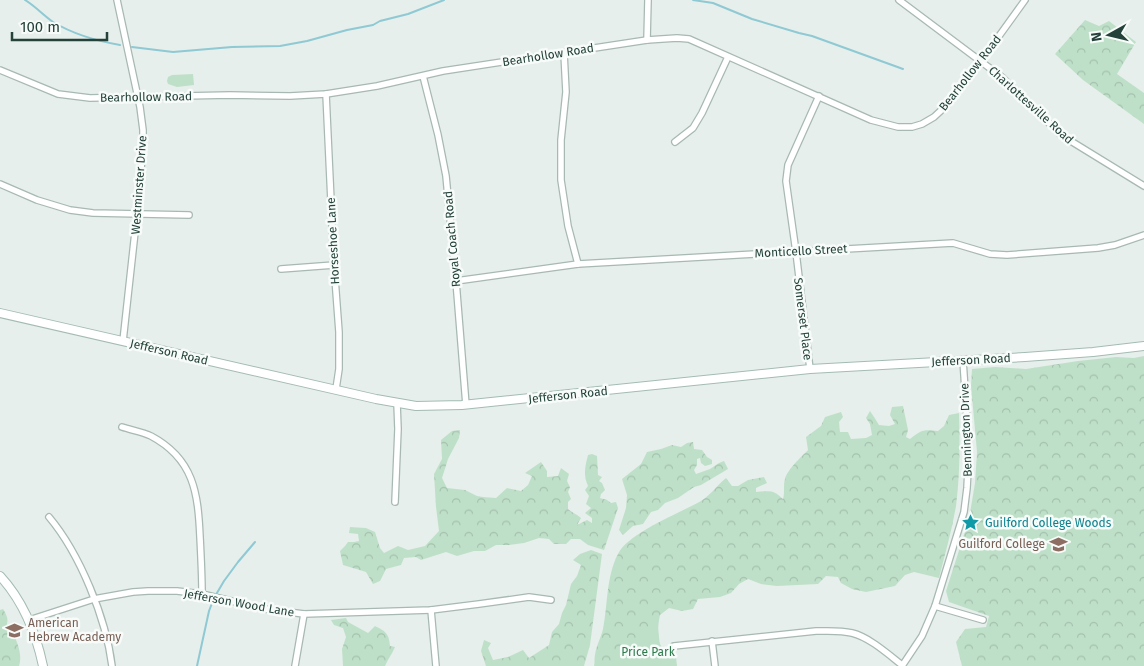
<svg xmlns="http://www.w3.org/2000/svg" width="1144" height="666" font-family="'Fira Sans',sans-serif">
<defs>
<pattern id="forest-crowns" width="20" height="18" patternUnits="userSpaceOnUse" patternTransform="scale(1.25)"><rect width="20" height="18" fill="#bfe0c8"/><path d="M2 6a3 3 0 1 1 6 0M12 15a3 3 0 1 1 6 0" fill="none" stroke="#a4c1ad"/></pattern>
</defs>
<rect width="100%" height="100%" fill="#e6efeb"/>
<g fill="url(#forest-crowns)">
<polygon points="1085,20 1099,26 1109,21 1136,42 1117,74 1144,93 1144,124 1083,80 1055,54"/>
<polygon points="1144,356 1144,666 962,666 956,642 965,629 986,627 989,616 949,602 946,591 969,519 975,483 977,452 971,386 972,369 995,367 1026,369 1078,361 1116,357 1134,358"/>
<path d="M903,406L908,430L906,437L910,439C921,430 923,429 938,431L944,426L949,415L959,413C960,444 960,475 956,506C952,530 945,554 939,578L914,572L905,575L895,586L866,592L852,589L841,583L838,577L826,576L818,584L777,586L761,584L748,579L739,584L731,593L720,597L698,599L693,609L682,611L669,608L660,615C658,623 657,638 660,644C663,650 671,654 676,657L677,666H594C595,662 594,659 595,655C596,646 601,638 603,629C608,604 606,577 618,554C628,533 680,513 701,501C712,494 716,486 726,478L732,486H738L748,480L764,477L767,483L756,488V492C769,491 773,489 783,499C785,492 783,485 785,479C787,470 801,457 808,450L806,437L821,426L825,417L841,412L843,417L839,422L840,432H848L851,439L866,438L872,435L870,424L866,418L870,411L874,417L879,425L889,426L895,424L890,415L892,407Z"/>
<path d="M460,430L459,438L448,459L442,478L447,488L465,490L477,496L483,497L496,498L507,488L521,491L528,485L532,476L525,473L541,462L547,471V477L558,476L561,468L569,474L567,481L570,487L568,492L571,499L568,502V509C572,513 577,514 581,518L577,525L587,520L592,523V518L585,513L591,508L586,504L589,496L585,490L588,486C583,474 585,467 588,455L592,454L597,456L598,475L602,477L599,481L602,483L605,490L601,494L600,498L607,500L611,503L616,502L618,508L604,550L588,545L580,539H571L566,544H554L549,539L539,538L524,543L509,545H496L485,551H474L457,556L446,552L421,560L416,557L404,558L401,565L386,569L380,581L373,584L366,572L343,565L340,551L345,546L348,542H354L359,541L358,534L349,533L350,527L366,528L375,532L380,548L384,553L398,546L408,550L425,546L439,531L436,507L434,474L442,459L441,440L452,431Z"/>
<polygon points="693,442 694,449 702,450 707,457 712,460 712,464 705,466 701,463 700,458 697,459 697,465 694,470 696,474 710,469 719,463 724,461 728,469 701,485 694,487 678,498 665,503 658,510 651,512 643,524 633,526 623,535 619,530 626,508 627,495 622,479 641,464 647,452 661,449 672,445 681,447 687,443"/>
<polygon points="591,550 602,554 590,645 584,666 486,666 481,651 484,640 491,643 488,648 493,660 508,657 523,650 529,658 549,645 552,632 559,624 562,613 566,605 571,584 577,576 581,565 573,560 580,554"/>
<path d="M3,609C8,617 9,621 5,629L11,630C17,640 23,655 19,666H0V610Z"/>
<path d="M346,618L348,622L368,633L375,626C385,631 389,633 390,646L395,647C392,654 388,659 385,666H343L342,649L346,637L343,628L334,625L331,620Z"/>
</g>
<g fill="#bfe0c8">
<polygon points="193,74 194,85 177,87 168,84 167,81 168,77 172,75"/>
<polygon points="657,618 662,666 620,666"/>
</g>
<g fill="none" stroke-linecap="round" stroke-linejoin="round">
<g stroke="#8ec9d4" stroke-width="2">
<path d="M25,0C35,6 43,15 53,22C73,34 97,41 120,45"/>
<polyline points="693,0 713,3 752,19 799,33 812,36 903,69"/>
<polyline points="132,47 173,52 232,47 280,46 307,41 347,30 373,25 380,21 408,14 444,0"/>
<polyline points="197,666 209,611 214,598 224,581 238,562 255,542"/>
</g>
<defs>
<g id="street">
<polyline points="117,0 140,107 143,130 143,146 137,214 123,341"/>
<polyline points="899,0 1003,78 1061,135 1144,186"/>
<polyline points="647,40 648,0"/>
<polyline points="564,53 566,92 561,140 561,180 568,226 578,264"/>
<polyline points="0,70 58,94 90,98 230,95 290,96 326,94 377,86 443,71 647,40 677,38 689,39 871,120 898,127 912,127 922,124 934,117 948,104 981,61 1025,0"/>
<polyline points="423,76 438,135 446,176 456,281 466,405"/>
<polyline points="326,94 334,265 339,332 339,369 336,389"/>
<polyline points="675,142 693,128 702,113 728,57"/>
<polyline points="0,184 37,200 70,210 93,213 189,215"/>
<polyline points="281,269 334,265"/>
<polyline points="456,281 578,264 953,243 990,254 1007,255 1098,248 1115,245 1144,235"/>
<polyline points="810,369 796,252 786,181 788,165 819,96"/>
<path d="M122,427C131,430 143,432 151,436C194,459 198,493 200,537C201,556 202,575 202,594"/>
<polyline points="395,502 398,429 397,403"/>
<path d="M49,517C80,554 106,618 112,666"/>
<polyline points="935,606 983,620"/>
<polyline points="431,610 436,666"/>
<polyline points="29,620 94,599 133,592 148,591 177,591 202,594 265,609 304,614 431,610 479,604 529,597 551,600"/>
<polyline points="712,641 715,666"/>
<path d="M674,646L816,631C828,631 840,630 852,633C869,637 888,654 902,665"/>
<polyline points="295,666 304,614"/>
<polyline points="902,666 922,636 935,606 964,512 967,488 969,451 963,360"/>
</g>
<g id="secondary">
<polyline points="0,313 376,399 416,406 462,405 810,369 1025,357 1093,352 1144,346"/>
<path d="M0,576C23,601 36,633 43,666"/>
</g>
</defs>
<use href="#street" stroke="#a8b8b2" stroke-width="8"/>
<use href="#secondary" stroke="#a4bbb3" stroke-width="10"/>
<use href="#street" stroke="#fff" stroke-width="5.5"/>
<use href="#secondary" stroke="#fff" stroke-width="8"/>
</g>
<defs>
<symbol id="sight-bare" viewBox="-9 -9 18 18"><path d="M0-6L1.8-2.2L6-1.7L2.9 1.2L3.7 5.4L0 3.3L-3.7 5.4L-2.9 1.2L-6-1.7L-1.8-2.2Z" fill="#0f9aa8" stroke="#f7fbf9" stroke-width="2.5" paint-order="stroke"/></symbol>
<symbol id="university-bare" viewBox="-9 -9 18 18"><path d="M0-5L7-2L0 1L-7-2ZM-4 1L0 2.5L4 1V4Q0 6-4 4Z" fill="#8d6e63" stroke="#f7fbf9" stroke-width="2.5" paint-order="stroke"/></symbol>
<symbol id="school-bare" viewBox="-9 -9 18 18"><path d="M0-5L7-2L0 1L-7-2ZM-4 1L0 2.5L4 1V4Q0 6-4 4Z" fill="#8d6e63" stroke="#f7fbf9" stroke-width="2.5" paint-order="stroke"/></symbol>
</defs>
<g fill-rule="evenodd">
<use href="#sight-bare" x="958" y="510" width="25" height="25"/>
<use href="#university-bare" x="1046" y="532" width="25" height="25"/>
<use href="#school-bare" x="2" y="618" width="25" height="25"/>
</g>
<g text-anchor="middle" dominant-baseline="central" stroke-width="5" stroke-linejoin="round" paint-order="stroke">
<g font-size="12" fill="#24423a" stroke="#f7fbf9">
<text transform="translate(548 55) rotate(-9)">Bearhollow Road</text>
<text transform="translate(970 73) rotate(-52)">Bearhollow Road</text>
<text transform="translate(146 97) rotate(-1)">Bearhollow Road</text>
<text transform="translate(1031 105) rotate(42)">Charlottesville Road</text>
<text transform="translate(139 185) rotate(-86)">Westminster Drive</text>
<text transform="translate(452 239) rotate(-95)">Royal Coach Road</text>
<text transform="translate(333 241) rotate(-93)">Horseshoe Lane</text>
<text transform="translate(801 251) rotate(-3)">Monticello Street</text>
<text transform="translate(803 319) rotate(83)">Somerset Place</text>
<text transform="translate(169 352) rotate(13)">Jefferson Road</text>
<text transform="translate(971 360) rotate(-3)">Jefferson Road</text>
<text transform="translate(568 395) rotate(-6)">Jefferson Road</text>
<text transform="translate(966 430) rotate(-92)">Bennington Drive</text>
<text transform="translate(239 603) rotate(10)">Jefferson Wood Lane</text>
</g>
<g font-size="12" fill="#0d838f" stroke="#f7fbf9" text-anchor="start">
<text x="985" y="523">Guilford College Woods</text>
</g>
<g font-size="12" fill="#785e54" stroke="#f7fbf9" text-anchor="end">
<text x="1045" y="544">Guilford College</text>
<text x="28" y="623" text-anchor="start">American<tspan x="28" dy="14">Hebrew Academy</tspan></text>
</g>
<g font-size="12" fill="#2d7a4b" stroke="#f7fbf9">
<text x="648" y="652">Price Park</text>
</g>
</g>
<g transform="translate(1109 35) rotate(262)" stroke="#f7fbf9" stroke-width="4" paint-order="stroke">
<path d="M0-4L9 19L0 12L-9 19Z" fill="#24423a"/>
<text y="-8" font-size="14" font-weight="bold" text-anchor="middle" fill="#24423a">N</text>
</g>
<path d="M12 32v8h95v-8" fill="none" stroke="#24423a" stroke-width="2.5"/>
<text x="20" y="32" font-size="15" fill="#24423a" stroke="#f7fbf9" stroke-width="4" paint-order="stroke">100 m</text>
</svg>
